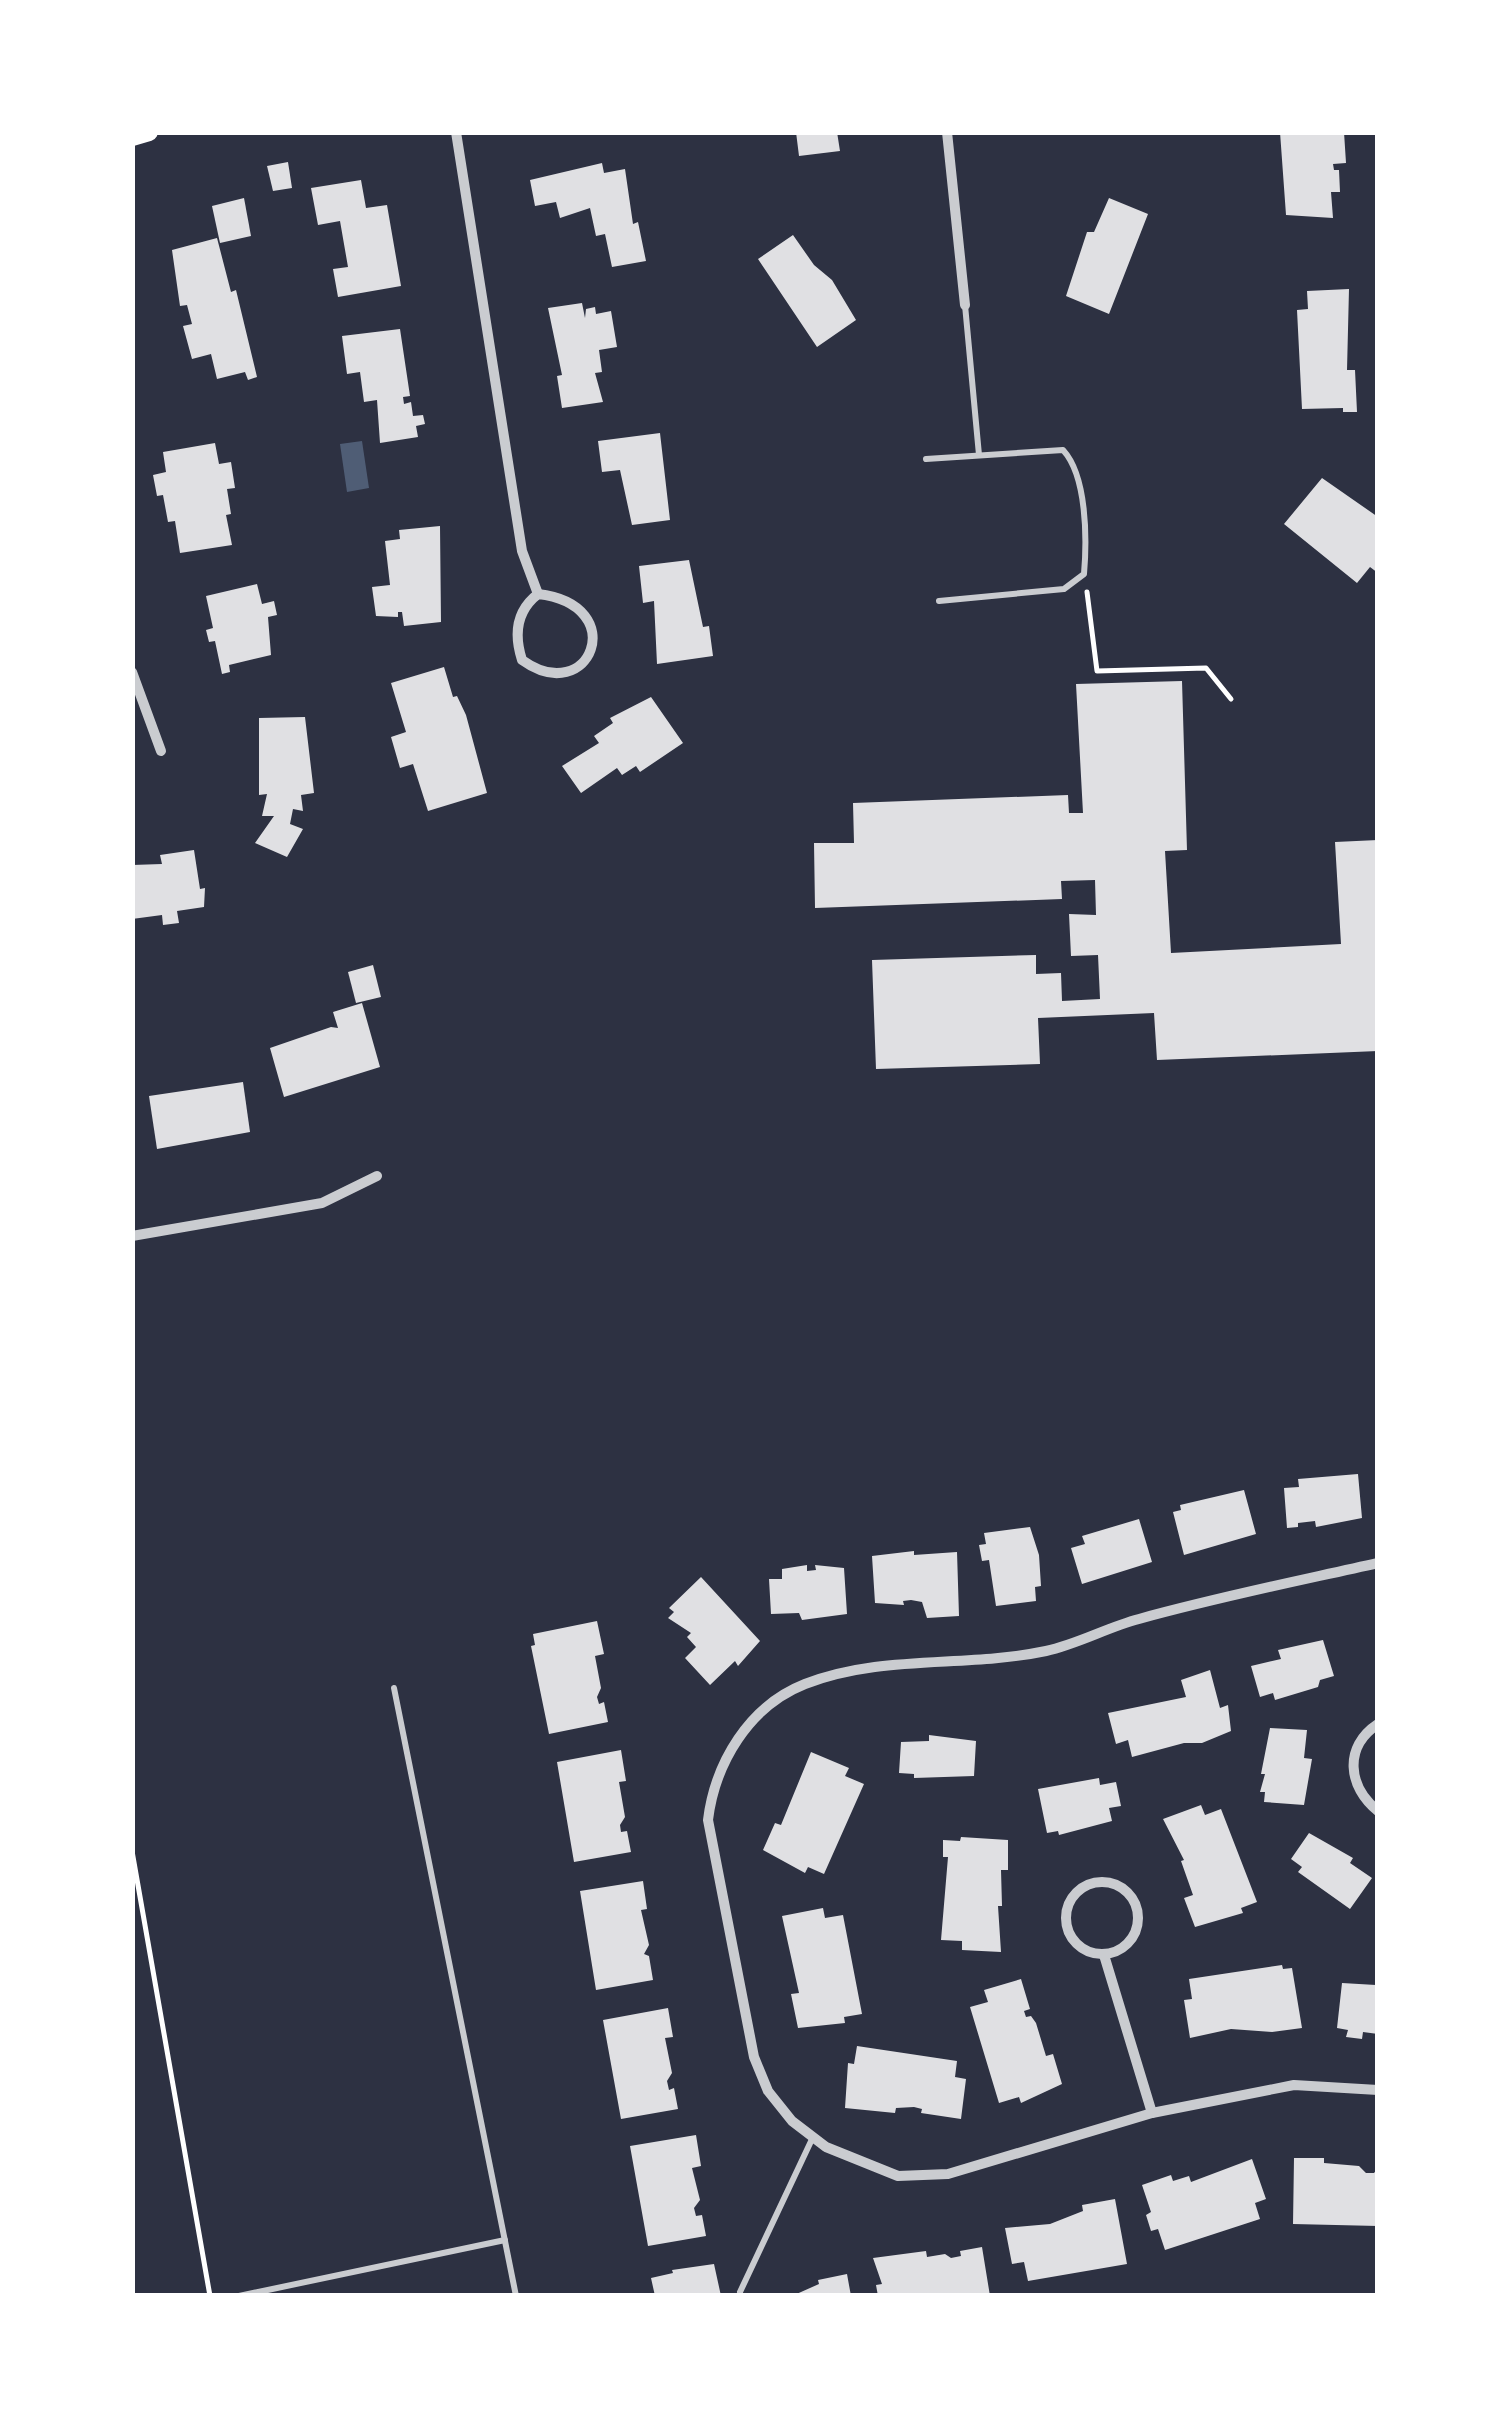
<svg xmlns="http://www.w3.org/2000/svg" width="1510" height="2428" font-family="'Asap Condensed',sans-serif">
<rect width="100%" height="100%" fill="#2d3142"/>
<polygon fill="#4f5d75" points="362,441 369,488 347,492 340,444"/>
<g fill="#e0e0e3">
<polygon points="796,132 837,132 840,151 799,156"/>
<polygon points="1280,132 1344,132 1346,163 1333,164 1334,170 1339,170 1340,192 1331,192 1333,218 1286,215"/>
<polygon points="288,162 292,188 273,191 267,166"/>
<polygon points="602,163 604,173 625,169 633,224 638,222 646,261 612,267 605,234 596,236 590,208 560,218 556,202 535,206 530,180"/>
<polygon points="361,180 366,208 387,205 401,286 338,297 333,269 348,267 340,221 318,225 311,188"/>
<polygon points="244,198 251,236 220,243 212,206"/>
<polygon points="1109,198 1148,214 1109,314 1066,296 1087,232 1094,232"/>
<polygon points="793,235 814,265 832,280 856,320 817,347 758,259"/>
<polygon points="217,238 231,292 236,290 257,377 248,380 245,372 217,379 211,354 192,359 183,326 192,324 187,305 180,306 172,250"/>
<polygon points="1349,289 1347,370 1355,370 1357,412 1343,412 1343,408 1302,409 1297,310 1308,309 1307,291"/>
<polygon points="582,303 585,318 586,309 595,307 596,314 611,311 617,347 599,350 602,372 595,373 603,402 562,408 557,376 562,375 548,308"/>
<polygon points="400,329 410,396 403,397 404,404 411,402 413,416 423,415 425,424 416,426 418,437 380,443 377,400 364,402 360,372 347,374 342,336"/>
<polygon points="660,433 670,520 632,525 620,470 602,472 598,441"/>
<polygon points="215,443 219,464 231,462 235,488 227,489 231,514 226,515 232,545 180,553 175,521 168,522 163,495 157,496 153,475 166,472 163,452"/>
<polygon points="1322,478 1378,517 1378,573 1370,567 1357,583 1284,524"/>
<polygon points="440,526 441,622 404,626 402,612 398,612 398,617 376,616 372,587 390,585 385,541 400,539 399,530"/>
<polygon points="689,560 703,627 709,626 713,656 657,664 654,601 643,603 639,566"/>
<polygon points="257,584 262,604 274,601 277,615 268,617 271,655 229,665 230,672 222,674 215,641 209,642 206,630 213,628 206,596"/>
<polygon points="444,667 453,697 457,696 466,715 487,793 428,811 413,764 400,768 391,737 406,732 391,683"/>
<polygon points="1182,681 1187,850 1165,851 1171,953 1341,944 1335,842 1378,840 1378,1051 1157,1060 1154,1013 1038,1018 1040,1064 876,1069 872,960 1036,955 1036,974 1061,973 1062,1001 1100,999 1098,955 1071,956 1069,914 1096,915 1095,880 1061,881 1062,899 815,908 814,843 854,843 853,803 1068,795 1069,813 1083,813 1076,684"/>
<polygon points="651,697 683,743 640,772 636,766 622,775 617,768 581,793 562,766 599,743 594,736 613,723 610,718"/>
<polygon points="305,717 314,793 301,795 303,811 293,809 290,824 303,829 287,857 255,843 274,816 262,816 267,794 259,795 259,718"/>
<polygon points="194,850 200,889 205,888 204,907 177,911 179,923 163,925 162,915 132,919 132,865 162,864 160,855"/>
<polygon points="373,965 381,997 356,1003 348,972"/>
<polygon points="362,1003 380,1067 284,1097 270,1048 331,1027 338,1028 333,1012"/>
<polygon points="243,1082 250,1132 157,1149 149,1096"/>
<polygon points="1358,1474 1362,1518 1316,1527 1315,1521 1298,1523 1298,1527 1287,1528 1284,1488 1299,1487 1298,1479"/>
<polygon points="1244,1490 1256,1534 1184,1555 1173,1512 1181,1510 1180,1505"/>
<polygon points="1139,1519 1152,1562 1082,1584 1071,1548 1085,1544 1082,1536"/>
<polygon points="1030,1527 1039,1555 1041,1586 1035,1587 1036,1601 996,1606 989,1560 982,1561 979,1545 986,1544 984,1533"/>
<polygon points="914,1551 914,1555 957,1552 959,1616 927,1618 922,1602 911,1600 903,1601 904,1605 875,1603 872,1556"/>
<polygon points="807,1565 807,1571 816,1570 815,1565 844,1568 847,1614 802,1620 799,1613 771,1614 769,1579 782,1579 782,1569"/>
<polygon points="701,1577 760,1641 738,1666 735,1661 710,1685 685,1658 696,1647 687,1637 691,1633 668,1618 674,1612 669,1608"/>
<polygon points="597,1621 604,1654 595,1656 601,1688 597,1697 599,1704 604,1702 608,1722 549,1734 531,1646 535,1645 533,1634"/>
<polygon points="1323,1640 1334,1676 1320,1680 1318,1687 1275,1700 1273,1693 1260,1697 1251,1666 1281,1659 1278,1650"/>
<polygon points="1210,1670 1220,1708 1228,1705 1231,1731 1202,1743 1184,1743 1132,1757 1128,1740 1116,1744 1108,1713 1186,1697 1181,1680"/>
<polygon points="1270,1728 1307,1730 1304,1758 1312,1759 1304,1805 1264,1802 1265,1792 1260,1792 1265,1774 1261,1774"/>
<polygon points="929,1735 976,1741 974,1776 914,1778 914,1774 899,1773 901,1742 929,1741"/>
<polygon points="621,1750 626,1781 619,1782 625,1817 620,1825 621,1832 627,1831 631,1852 574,1862 557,1762"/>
<polygon points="811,1752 849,1768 845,1776 864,1784 824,1874 808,1867 805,1873 763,1850 775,1823 781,1825"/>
<polygon points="1099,1778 1100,1785 1116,1782 1121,1806 1109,1808 1112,1821 1059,1835 1058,1831 1047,1833 1038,1789"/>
<polygon points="1201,1805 1205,1815 1221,1809 1257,1902 1241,1908 1243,1913 1195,1927 1184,1898 1193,1895 1181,1861 1184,1860 1163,1819"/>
<polygon points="1309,1833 1353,1858 1350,1863 1372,1878 1350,1909 1298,1872 1302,1867 1291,1859"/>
<polygon points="961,1837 1008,1840 1008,1870 1001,1870 1002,1906 998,1906 1001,1952 962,1950 962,1941 941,1940 948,1857 943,1857 943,1840 960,1841"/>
<polygon points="643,1881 647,1909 641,1910 649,1945 644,1954 649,1956 653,1980 596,1990 580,1891"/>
<polygon points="823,1908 825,1918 843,1915 862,2014 844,2017 845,2023 798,2028 791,1994 799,1993 782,1916"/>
<polygon points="1282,1965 1283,1969 1292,1968 1302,2028 1272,2032 1231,2029 1190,2038 1184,2000 1192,1999 1189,1979"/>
<polygon points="1021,1979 1030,2009 1024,2011 1026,2017 1031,2016 1036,2023 1046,2056 1053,2054 1062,2084 1021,2103 1019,2097 999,2103 970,2007 988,2002 984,1990"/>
<polygon points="1342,1983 1376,1985 1378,2034 1363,2032 1362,2039 1346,2037 1348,2030 1337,2028"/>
<polygon points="668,2008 673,2037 665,2038 672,2073 667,2081 669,2090 674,2088 678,2109 621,2119 603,2020"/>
<polygon points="857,2046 957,2061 955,2077 966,2079 961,2119 921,2113 922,2109 914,2107 896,2108 895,2113 845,2108 848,2063 854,2064"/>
<polygon points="696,2135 701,2166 692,2168 700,2200 694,2208 696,2216 702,2215 706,2236 648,2246 630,2146"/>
<polygon points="1294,2158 1324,2158 1324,2163 1359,2166 1366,2173 1374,2173 1378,2168 1378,2226 1293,2224"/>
<polygon points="1252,2159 1266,2199 1255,2203 1260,2219 1165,2250 1158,2229 1151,2231 1146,2215 1151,2212 1142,2185 1171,2175 1173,2181 1189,2176 1191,2182"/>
<polygon points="1115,2199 1127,2264 1028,2281 1024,2262 1012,2264 1005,2228 1050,2224 1083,2211 1082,2205"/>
<polygon points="982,2247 990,2296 878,2296 876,2285 882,2284 873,2258 926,2251 927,2257 945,2254 951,2258 961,2256 960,2251"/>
<polygon points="714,2264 721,2296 655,2296 651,2278 673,2273 672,2270"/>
<polygon points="847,2274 851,2296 792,2296 819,2284 818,2280"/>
</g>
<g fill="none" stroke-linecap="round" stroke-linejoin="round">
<g stroke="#fff" stroke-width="5">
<polyline points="1087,592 1097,671 1206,668 1231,699"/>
<polyline points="132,1851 210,2296"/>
</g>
<g stroke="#caccd0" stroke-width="6">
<polyline points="965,305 979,455"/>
<path d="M926,459L1063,450C1087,476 1087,539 1084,574L1064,589L939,601"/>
<polyline points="394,1688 516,2296"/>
<polyline points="740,2292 813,2137"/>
<polyline points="239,2296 505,2240"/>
</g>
<g stroke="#caccd0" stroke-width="10">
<polyline points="456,132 522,551 538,594"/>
<polyline points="947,132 965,305"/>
<path d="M538,594C632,605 590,709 522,660C514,635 516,611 538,594Z"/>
<polyline points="132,672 161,751"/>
<polyline points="132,1236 322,1203 377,1176"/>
<path d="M1378,1563C1298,1581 1218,1597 1139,1619C1108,1627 1078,1644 1046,1651C965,1668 883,1654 805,1684C749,1706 715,1763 708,1820L754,2057L768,2091L792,2121L826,2147L898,2176L948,2174L1152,2113L1294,2085L1378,2090"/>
<path d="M1378,1724C1343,1747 1348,1787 1378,1811"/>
<circle cx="1102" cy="1918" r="36"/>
<polyline points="1104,1955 1152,2113"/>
</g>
<polyline stroke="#fff" stroke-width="18" points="132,137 149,132"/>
</g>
<rect width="1510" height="2428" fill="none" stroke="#ffffff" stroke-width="270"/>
</svg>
